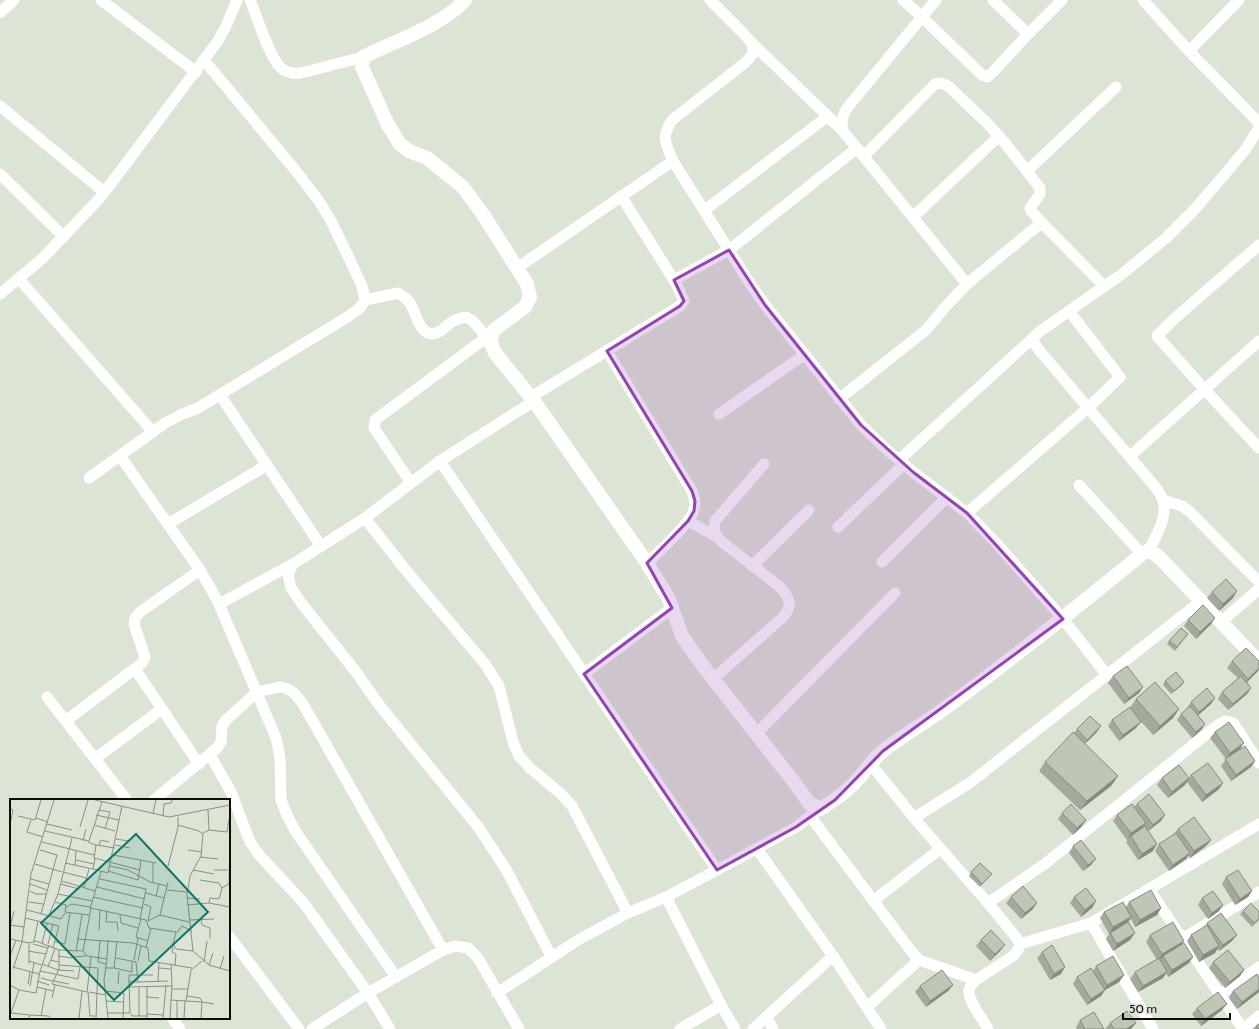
<svg xmlns="http://www.w3.org/2000/svg" width="1259" height="1029" font-family="Cabin,sans-serif">
<rect width="100%" height="100%" fill="#dce5d5"/>
<g fill="none" stroke-linecap="round" stroke-linejoin="round">
<g stroke="#fff" stroke-width="11">
<polyline points="101,0 196,72"/>
<path d="M250,0C257,16 269,57 281,68C287,73 293,74 301,73L363,57"/>
<path d="M710,0L742,32L753,44V54L746,62L672,120C661,138 665,142 673,161L747,279L765,305L861,425L886,449L913,472L967,513L997,544L1063,619L1107,675"/>
<polyline points="903,0 922,17 982,75 987,77 992,73 1028,34"/>
<path d="M936,0L847,108C842,116 841,122 843,131L967,284"/>
<polyline points="993,0 1028,34 1062,0"/>
<polyline points="1143,0 1189,51 1259,123"/>
<polyline points="0,13 14,0"/>
<polyline points="753,44 843,131"/>
<polyline points="1189,51 1239,0"/>
<polyline points="0,106 104,192"/>
<polyline points="864,156 935,84 941,83 948,86 987,123 1005,143 1040,188 1040,194 1030,208 1031,211 1045,226"/>
<polyline points="1027,171 1116,87"/>
<polyline points="0,174 64,237"/>
<polyline points="705,210 828,116"/>
<polyline points="913,217 999,136"/>
<polyline points="1259,245 1174,319 1157,336 1205,390 1259,448"/>
<polyline points="517,268 673,161"/>
<polyline points="19,279 153,432"/>
<polyline points="674,280 729,250 857,148"/>
<polyline points="0,294 43,258 98,200 116,177 218,41 226,26 237,0"/>
<path d="M365,300L398,293C403,296 407,299 410,303C417,314 419,338 436,333C441,332 445,327 449,324C454,320 460,318 466,317L473,321L490,341"/>
<path d="M607,351L692,491C694,497 696,503 694,509C692,523 658,552 647,563"/>
<polyline points="220,395 321,546"/>
<polyline points="531,397 680,306 684,301 677,285 621,196"/>
<polyline points="839,399 926,330 947,305 967,284 1036,227 1041,225 1045,226 1104,286"/>
<polyline points="534,401 440,461 365,518 293,564 288,575 291,588 302,604 356,672 380,706 479,828 507,871 551,956"/>
<polyline points="719,414 804,355"/>
<polyline points="120,456 200,570 211,589 219,604 276,738 280,758 281,800 287,815 296,832 396,977"/>
<polyline points="1130,456 1259,341"/>
<polyline points="899,460 1034,337"/>
<polyline points="440,461 717,870"/>
<polyline points="89,478 165,423 182,414 198,408 349,316 360,308 365,300 362,286 349,258 330,219 319,201 296,171 204,60"/>
<polyline points="411,483 374,428 375,420 487,337"/>
<polyline points="1079,485 1142,554"/>
<polyline points="1163,500 1182,506 1189,511 1259,582"/>
<polyline points="967,513 1089,407 1120,377 1069,311"/>
<polyline points="365,518 404,568 485,664 499,686 513,742 519,756 530,768 560,793 572,806 628,913"/>
<polyline points="688,521 717,537"/>
<polyline points="168,524 267,465"/>
<polyline points="838,527 904,464"/>
<path d="M1149,550C1156,536 1168,517 1163,501C1162,497 1159,493 1157,489L1039,350L1034,343V337L1039,332L1122,274L1166,238L1195,209L1230,168L1245,150L1259,128"/>
<polyline points="882,562 947,497"/>
<polyline points="752,566 809,510"/>
<polyline points="219,604 293,564"/>
<polyline points="1221,622 1259,589"/>
<polyline points="135,669 199,764"/>
<polyline points="584,674 672,608"/>
<path d="M713,679L782,618C794,605 790,599 780,587L722,542C715,535 713,531 715,521L764,464"/>
<polyline points="47,697 127,800"/>
<polyline points="67,720 142,663 145,657 134,624 135,618 140,612 200,570"/>
<polyline points="756,734 895,593"/>
<polyline points="210,755 231,792 250,842 260,856 303,902 368,993 390,1029"/>
<polyline points="96,758 162,709"/>
<path d="M870,763L914,818L988,903L1016,937L1020,944L1018,950L1013,956L976,980C973,983 969,987 969,991C968,1000 983,1020 988,1029"/>
<polyline points="154,800 217,748 221,742 222,726 226,720 257,692 280,687 288,689 295,694 303,704 443,950"/>
<polyline points="810,816 911,951 919,960 976,980"/>
<polyline points="914,818 971,782 1201,601"/>
<polyline points="757,849 833,956 881,1029"/>
<polyline points="666,897 721,1005 735,1029"/>
<polyline points="873,901 940,849"/>
<polyline points="988,903 1046,863 1218,725 1226,721 1233,723 1238,730 1259,763"/>
<polyline points="1091,923 1149,889"/>
<polyline points="229,936 299,1029"/>
<polyline points="1182,939 1259,892"/>
<polyline points="1020,944 1091,923 1153,1029"/>
<polyline points="497,993 578,940 628,913 666,897 717,870 796,827 820,809"/>
<polyline points="1219,995 1259,967"/>
<polyline points="867,1007 919,960"/>
<polyline points="766,1017 773,1029"/>
<polyline points="172,1018 180,1029"/>
<polyline points="312,1029 368,993 443,950 455,946 468,948 478,958 519,1029"/>
<polyline points="680,1029 721,1005"/>
<polyline points="753,1029 833,956"/>
<polyline points="1243,1029 1149,889 1259,824"/>
<polyline points="1243,1029 1259,1016"/>
</g>
<path stroke="#fff" stroke-width="14" d="M465,0C443,25 393,42 363,57L362,67L388,125L400,144L409,151L427,158L463,187L484,216L527,284L530,297L525,307L494,330L490,341L495,353L534,401L647,563L669,599L682,636L703,666L794,782L809,803L820,809C834,800 847,792 858,779C867,769 873,758 884,750C901,737 919,726 937,714C1007,663 1075,609 1142,554L1149,550L1160,558L1259,662"/>
</g>
<g fill="#a3aa9d">
<polygon points="1212,592 1233,598 1219,611 1207,598"/>
<polygon points="1215,618 1211,624 1196,639 1184,626 1188,620"/>
<polygon points="1188,634 1175,651 1167,644 1169,641"/>
<polygon points="1232,661 1259,661 1259,670 1247,682 1251,688 1247,694 1228,710 1218,699 1222,692 1238,678 1227,668"/>
<polygon points="1113,676 1139,693 1124,704 1108,683"/>
<polygon points="1165,681 1182,685 1171,694 1163,685"/>
<polygon points="1215,698 1211,704 1198,715 1205,724 1201,730 1192,738 1177,720 1181,714 1187,709 1187,708 1191,702"/>
<polygon points="1136,699 1179,709 1173,718 1153,735 1137,717 1136,728 1119,741 1108,726 1112,720 1130,708"/>
<polygon points="1077,729 1096,733 1085,744 1118,776 1111,786 1080,810 1039,771 1045,762 1074,733"/>
<polygon points="1215,732 1240,749 1255,761 1251,767 1231,781 1221,766 1226,759 1210,738"/>
<polygon points="1191,775 1219,789 1202,802 1187,782 1185,785 1168,798 1157,785 1162,778 1189,778"/>
<polygon points="1137,804 1165,815 1161,821 1148,831 1153,851 1138,860 1126,842 1130,837 1127,840 1113,821 1117,815 1134,807"/>
<polygon points="1062,813 1082,826 1073,835 1058,819"/>
<polygon points="1178,829 1211,840 1206,846 1190,858 1188,855 1186,859 1169,871 1155,851 1159,844 1173,835"/>
<polygon points="1073,846 1091,865 1083,871 1069,853"/>
<polygon points="971,872 989,877 980,887 969,876"/>
<polygon points="1226,877 1252,891 1248,897 1235,905 1222,884"/>
<polygon points="1011,897 1033,909 1021,919 1006,903"/>
<polygon points="1074,897 1092,908 1081,917 1070,903"/>
<polygon points="1202,898 1219,911 1208,919 1198,905"/>
<polygon points="1129,902 1161,908 1157,915 1135,927 1131,919 1128,922 1135,933 1130,940 1113,951 1106,939 1110,933 1109,934 1100,918 1104,912 1126,907"/>
<polygon points="1243,911 1259,920 1252,927 1240,914"/>
<polygon points="1207,923 1232,941 1219,951 1217,949 1215,953 1199,962 1187,941 1191,935 1205,927"/>
<polygon points="1150,935 1181,945 1189,963 1168,977 1166,973 1163,978 1138,992 1130,979 1135,972 1157,960 1146,942"/>
<polygon points="981,940 1005,945 1000,951 990,961 976,946"/>
<polygon points="1042,952 1061,974 1050,980 1037,958"/>
<polygon points="1213,962 1244,970 1240,976 1225,988 1209,968"/>
<polygon points="1096,966 1124,975 1119,982 1105,990 1101,996 1087,1005 1073,984 1077,977 1093,971"/>
<polygon points="1259,978 1259,992 1237,1009 1229,998 1233,991"/>
<polygon points="953,985 948,991 926,1007 915,992 920,986"/>
<polygon points="1197,1008 1222,1010 1201,1026 1192,1014"/>
<polygon points="1080,1020 1104,1029 1077,1029 1076,1027"/>
<polygon points="1110,1023 1136,1023 1131,1029 1105,1029"/>
<polygon points="1256,1026 1259,1029 1253,1029"/>
</g>
<g fill="#858b7f">
<polygon points="1237,591 1233,598 1219,611 1223,604"/>
<polygon points="1215,618 1211,624 1196,639 1200,632"/>
<polygon points="1259,668 1258,671 1244,685 1248,679"/>
<polygon points="1184,682 1182,685 1171,694 1174,691"/>
<polygon points="1143,687 1139,693 1124,704 1129,698"/>
<polygon points="1251,688 1247,694 1228,710 1233,704"/>
<polygon points="1215,698 1211,704 1195,718 1199,712"/>
<polygon points="1179,709 1173,718 1153,735 1160,726"/>
<polygon points="1141,722 1136,728 1119,741 1123,735"/>
<polygon points="1205,724 1201,730 1192,738 1196,732"/>
<polygon points="1101,726 1096,733 1082,746 1087,740"/>
<polygon points="1244,743 1240,749 1226,759 1230,753"/>
<polygon points="1255,761 1251,767 1231,781 1236,775"/>
<polygon points="1118,776 1111,786 1080,810 1087,801"/>
<polygon points="1189,778 1185,785 1168,798 1172,792"/>
<polygon points="1223,783 1219,789 1202,802 1206,795"/>
<polygon points="1165,815 1161,821 1148,831 1153,825"/>
<polygon points="1086,820 1082,826 1073,835 1077,828"/>
<polygon points="1146,823 1141,829 1131,836 1127,840 1131,833"/>
<polygon points="1211,840 1206,846 1190,858 1194,851"/>
<polygon points="1157,844 1153,851 1138,860 1142,854"/>
<polygon points="1190,853 1186,859 1169,871 1173,865"/>
<polygon points="1096,859 1091,865 1083,871 1088,865"/>
<polygon points="1252,891 1248,897 1235,905 1240,899"/>
<polygon points="1096,901 1092,908 1081,917 1085,910"/>
<polygon points="1037,903 1033,909 1021,919 1025,913"/>
<polygon points="1223,905 1219,911 1208,919 1212,913"/>
<polygon points="1161,908 1157,915 1135,927 1140,920"/>
<polygon points="1131,917 1127,924 1109,934 1113,927"/>
<polygon points="1135,933 1130,940 1113,951 1117,944"/>
<polygon points="1237,935 1232,941 1219,951 1223,945"/>
<polygon points="1184,941 1180,947 1163,956 1162,958 1157,961 1162,954"/>
<polygon points="1005,945 1000,951 990,961 995,954"/>
<polygon points="1219,946 1215,953 1199,962 1203,955"/>
<polygon points="1193,957 1189,963 1168,977 1172,970"/>
<polygon points="1065,967 1061,974 1050,980 1054,974"/>
<polygon points="1244,970 1240,976 1225,988 1230,982"/>
<polygon points="1167,972 1163,978 1138,992 1143,986"/>
<polygon points="1124,975 1119,982 1105,990 1101,996 1087,1005 1091,999 1103,991 1107,985"/>
<polygon points="953,985 948,991 926,1007 930,1001"/>
<polygon points="1259,989 1259,992 1237,1009 1242,1002"/>
<polygon points="1227,1004 1222,1010 1201,1026 1205,1019"/>
<polygon points="1136,1023 1131,1029 1126,1029"/>
</g>
<g fill="#bec6b6" stroke="#858b7f">
<polygon points="1226,579 1237,591 1223,604 1212,592"/>
<polygon points="1203,605 1215,618 1200,632 1188,620"/>
<polygon points="1181,628 1188,634 1177,647 1169,641"/>
<polygon points="1246,648 1259,661 1259,668 1248,679 1232,661"/>
<polygon points="1127,666 1143,687 1129,698 1113,676"/>
<polygon points="1176,672 1184,682 1174,691 1165,681"/>
<polygon points="1241,676 1251,688 1233,704 1222,692"/>
<polygon points="1155,682 1179,709 1160,726 1136,699"/>
<polygon points="1207,688 1215,698 1199,712 1191,702"/>
<polygon points="1190,706 1205,724 1196,732 1181,714"/>
<polygon points="1130,707 1141,722 1123,735 1112,720"/>
<polygon points="1090,716 1101,726 1087,740 1077,729"/>
<polygon points="1229,722 1244,743 1230,753 1215,732"/>
<polygon points="1073,732 1118,776 1087,801 1045,762"/>
<polygon points="1245,746 1255,761 1236,775 1225,759"/>
<polygon points="1208,763 1223,783 1206,795 1191,775"/>
<polygon points="1179,765 1189,778 1172,792 1162,778"/>
<polygon points="1149,794 1165,815 1153,825 1137,804"/>
<polygon points="1071,804 1086,820 1077,828 1062,813"/>
<polygon points="1132,804 1146,823 1131,833 1117,815"/>
<polygon points="1194,817 1211,840 1194,851 1178,829"/>
<polygon points="1145,826 1157,844 1142,854 1131,836"/>
<polygon points="1176,833 1190,853 1173,865 1159,844"/>
<polygon points="1081,840 1096,859 1088,865 1073,846"/>
<polygon points="980,863 992,874 982,884 971,872"/>
<polygon points="1238,870 1252,891 1240,899 1226,877"/>
<polygon points="1023,886 1037,903 1025,913 1011,897"/>
<polygon points="1086,888 1096,901 1085,910 1074,897"/>
<polygon points="1151,890 1161,908 1140,920 1129,902"/>
<polygon points="1213,891 1223,905 1212,913 1202,898"/>
<polygon points="1123,902 1131,917 1113,927 1104,912"/>
<polygon points="1251,903 1259,912 1259,919 1254,923 1243,911"/>
<polygon points="1221,913 1237,935 1223,945 1207,923"/>
<polygon points="1128,922 1135,933 1117,944 1110,933"/>
<polygon points="1173,922 1184,941 1162,954 1150,935"/>
<polygon points="1207,925 1219,946 1203,955 1191,935"/>
<polygon points="991,930 1005,945 995,954 981,940"/>
<polygon points="1184,943 1193,957 1172,970 1163,956"/>
<polygon points="1052,945 1065,967 1054,974 1042,952"/>
<polygon points="1228,950 1244,970 1230,982 1213,962"/>
<polygon points="1113,956 1124,975 1107,985 1096,966"/>
<polygon points="1159,958 1167,972 1143,986 1135,972"/>
<polygon points="1091,968 1105,990 1091,999 1077,977"/>
<polygon points="942,970 953,985 930,1001 920,986"/>
<polygon points="1257,974 1259,978 1259,989 1242,1002 1233,991"/>
<polygon points="1218,992 1227,1004 1205,1019 1197,1008"/>
<polygon points="1127,1011 1136,1023 1126,1029 1114,1029 1110,1023"/>
<polygon points="1094,1012 1104,1029 1085,1029 1080,1020"/>
<polygon points="1259,1024 1259,1029 1258,1029 1256,1026"/>
</g>
<path fill="#9343b3" fill-opacity="0.2" stroke="#9343b3" stroke-width="3" stroke-linejoin="round" d="M729,250L765,305L861,425L913,472L967,513L1063,619L883,751L835,800L796,827L717,870L584,674L672,608L647,563L688,521L694,511L695,501L692,491L607,351L680,306L684,301L674,280Z"/>
<g transform="translate(10 799)">
<rect width="220" height="220" fill="#dce5d5"/>
<path fill="none" stroke="#888f83" stroke-width="1" d="M85,1L159,18L220,6M0,10L3,11L0,25M89,11L100,13L95,30M198,11L199,31M143,14L146,1M86,16L109,21M153,16L154,5L161,4L162,1M8,17L25,21L31,1M26,19L38,23M21,21L17,33L33,38M37,25L62,31M84,26L105,32M168,26L189,32L193,35L191,57L180,77L177,96L183,152M70,28L78,1M35,32L79,42L92,3M193,34L199,31L217,33L220,15M106,40L118,42M73,42L76,30M32,43L84,56M78,43L86,46L84,59L130,71M86,46L105,49M89,46L91,41L99,43M105,46L120,49M30,51L47,56L31,115M178,51L192,53M103,56L146,64M190,58L208,60M85,59L83,70L98,74L112,7M66,61L84,65M55,64L83,70M143,64V84M25,65L52,73M65,66L66,52M100,67L118,71L140,83L157,87M158,67L168,28V18M183,71L204,75M204,71H218M98,72L128,81L131,61M53,73L76,79M21,80L39,85M90,80L136,90L130,120M52,82L85,92M158,83L150,116L179,123M20,85L37,91M51,85L69,90M74,88L79,70M87,88L135,100M212,89L219,85L220,41M157,91L177,93M20,92L26,95H36M136,94L154,99M48,95L82,102M146,97L149,85M83,98L133,109M177,99L190,100M19,103L33,105M45,103L56,106L55,113L79,116M199,104L220,108M134,105L141,108L138,122M177,106L199,104L200,99L209,100L212,89L209,84L190,81M56,108L62,105L80,108M80,110L91,73M17,111L51,120L55,114M97,112L96,123H107L108,132M39,116L48,95L62,39M110,116L111,124L128,129M15,119L49,127L43,148M131,120L126,138L138,142M191,120L192,126L200,129V139M179,121L204,120M138,122L150,116M0,126L14,128M0,128L4,112M89,131L90,111M167,134L172,127L182,132M0,140L19,144L26,142L49,151L73,152L81,109L136,121L139,129L166,133L163,145L166,150L183,152L199,166L220,172M67,140L123,144L138,149L139,162L182,169M24,142L28,122M90,142L88,163L96,165M12,143L21,75L44,1M45,143L55,145L60,114M32,144L37,124M23,145L38,149M38,145L43,125M136,148L141,129M163,148L162,153L166,155L165,166M49,151V170L42,185L77,193L81,158M18,152L36,155M66,152L72,116M73,152L77,157L97,160L94,181L98,219M0,157L6,141M48,157L62,159M62,158L76,157M97,160L98,141M41,161L45,149M124,161L128,139M19,162L31,166M128,162L131,147M194,163L197,142M19,165V144M32,165L48,171L64,172M161,165L162,187M49,166L88,169L86,219M199,166L203,154M38,167L41,161L48,163M3,168L29,175M95,169H104L107,142M104,169L122,173V162M149,169L161,170M3,170L12,143M210,170L214,157M30,172L68,180L70,168M31,179L43,182M27,182L39,186M44,182L59,185M148,182L149,163M119,183V176H143M128,183L158,182M18,185L20,173M108,185L109,172M0,186L9,191L1,214M20,187L24,164M27,188L43,192M118,188L162,187L161,201L176,202M137,188V198L149,199M129,189V217M162,190H177M9,191L26,194L30,172L39,146M95,192L114,194L113,219M78,193L80,217H85M79,193L96,196M137,197V219M177,197L190,199L192,203L204,205M42,199L45,186M96,202L113,203M1,214L20,216L19,219M98,214H120L119,183H128L126,163L106,159M121,215L122,217H137M137,215L153,216M20,216L39,217L40,219M31,217L36,190M69,219L72,192M153,219L156,186M160,219L161,201M167,219V201M174,219L175,202M191,219L192,203L176,202L181,171L192,162"/>
<path fill="#0f766e" fill-opacity="0.15" stroke="#0f766e" stroke-width="2" d="M126,35L198,113L104,201L31,124Z"/>
<rect width="220" height="220" fill="none" stroke="#0a0d08" stroke-width="2"/>
</g>
<path d="M1123 1013v6h107v-6" fill="none" stroke="#0a0d08" stroke-width="2"/>
<text x="1129" y="1013" font-size="12" fill="#0a0d08" stroke="#dce5d5" stroke-width="3" paint-order="stroke">50 m</text>
</svg>
